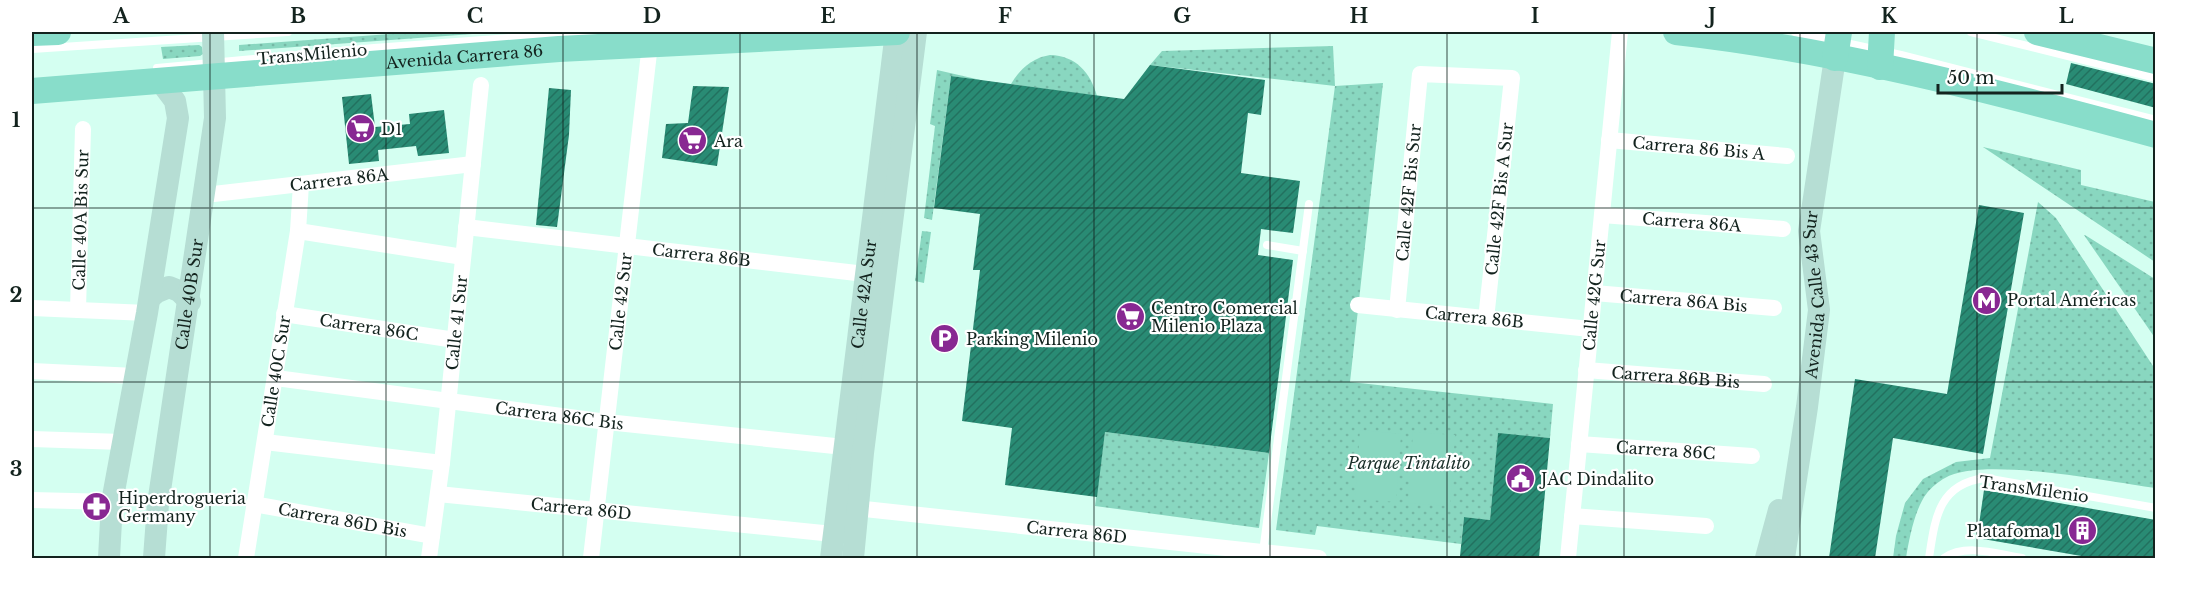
<svg xmlns="http://www.w3.org/2000/svg" width="2187" height="590" font-family="'Libre Baskerville',serif">
<defs>
<pattern id="green-dots" width="8" height="8" patternUnits="userSpaceOnUse" patternTransform="scale(1.5)"><rect width="8" height="8" fill="#89d7c0"/><path d="M2 2h.1M6 6h.1" fill="none" stroke="#75b8a5" stroke-width="1.8" stroke-linecap="round"/></pattern>
<pattern id="building-hatch" width="6" height="6" patternUnits="userSpaceOnUse" patternTransform="scale(1.5)"><rect width="6" height="6" fill="#298b74"/><path d="M-1 1l2-2M0 6l6-6M5 7l2-2" fill="none" stroke="#22715f"/></pattern>
</defs>
<rect width="100%" height="100%" fill="#d4fff1"/>
<g fill="url(#green-dots)">
<polygon points="417,32 500,32 239,51 239,45"/>
<polygon points="199,45 202,47 203,54 200,56 163,59 161,47"/>
<polygon points="1333,46 1335,86 1383,83 1350,382 1553,404 1550,438 1498,434 1490,520 1464,517 1461,544 1317,526 1315,535 1276,530 1335,86 1150,65 1162,51"/>
<path d="M1050,55C1076,56 1090,72 1097,96L1011,84C1020,69 1032,58 1050,55Z"/>
<polygon points="937,70 985,81 951,76 932,220 924,218 935,126 930,124"/>
<polygon points="1983,147 2081,170 2081,185 2155,202 2155,262"/>
<path d="M2038,202L2056,218L2155,369V488C2111,482 1981,456 1945,478C1939,481 1931,488 1927,493C1915,508 1909,539 1906,558H1893L1896,536L1905,503L1923,479L1956,462L1990,458Z"/>
<polygon points="922,231 931,232 924,283 915,281"/>
<polygon points="2085,235 2155,279 2155,338 2084,235"/>
<polygon points="1105,432 1269,453 1259,528 1095,506"/>
</g>
<g fill="#89d7c0">
<polygon points="1360,430 1401,434 1396,502 1355,499"/>
<polygon points="1413,432 1455,435 1450,506 1408,503"/>
</g>
<g fill="url(#building-hatch)">
<polygon points="2071,63 2156,84 2156,108 2066,84"/>
<polygon points="1150,65 1265,80 1261,115 1248,113 1241,173 1300,181 1293,233 1261,229 1258,255 1293,260 1269,453 1105,432 1097,497 1005,485 1012,428 962,421 980,270 973,270 980,214 934,208 951,76 1124,99"/>
<polygon points="693,86 729,87 717,166 662,158 666,124 688,123"/>
<polygon points="549,88 571,90 569,135 557,227 536,225"/>
<polygon points="371,94 375,127 410,124 409,114 444,110 449,153 418,156 416,146 378,150 379,161 349,164 342,97"/>
<polygon points="1979,205 2024,213 1983,454 1893,438 1875,558 1829,558 1855,379 1947,394"/>
<polygon points="1498,433 1550,438 1539,558 1490,558 1460,556 1464,517 1490,520"/>
<polygon points="1984,490 2156,520 2156,558 2093,558 1977,538"/>
</g>
<g fill="none" stroke-linecap="round" stroke-linejoin="round">
<g stroke="#fff" stroke-width="8">
<polyline points="1795,32 1901,55 2156,120"/>
<polyline points="1971,32 2156,78"/>
<polyline points="32,49 288,32"/>
<polyline points="157,68 374,48 593,32"/>
<polyline points="1267,245 1303,251"/>
<polyline points="1263,552 1309,204"/>
<path d="M1929,558C1935,519 1938,484 1985,478L2156,508"/>
<path d="M1944,558C1966,543 1997,554 2022,558"/>
</g>
<g stroke="#fff" stroke-width="16">
<path id="s1" d="M1609,140L1787,156"/>
<path id="s2" d="M205,195L473,164"/>
<path id="s3" d="M1602,215L1783,229"/>
<path id="s4" d="M466,227L865,274"/>
<polyline points="298,231 463,257"/>
<path id="s5" d="M1594,293L1774,308"/>
<path id="s6" d="M1358,305L1590,329"/>
<polyline points="32,308 147,313"/>
<path id="s7" d="M78,310L83,129"/>
<path id="s8" d="M1397,310L1420,74L1512,78L1486,319"/>
<path id="s9" d="M284,314L455,340"/>
<path id="s10" d="M1586,370L1764,384"/>
<polyline points="32,371 135,376"/>
<path id="s11" d="M276,378L607,422L844,447"/>
<polyline points="32,439 122,442"/>
<polyline points="265,442 442,463"/>
<path id="s12" d="M1579,444L1752,456"/>
<path id="s13" d="M438,494L833,534"/>
<polyline points="32,500 112,502"/>
<path id="s14" d="M254,504L432,536"/>
<path id="s15" d="M846,507L1319,558"/>
<polyline points="1572,516 1706,526"/>
<path id="s16" d="M246,558L298,231L301,184"/>
<path id="s17" d="M429,558L442,463L481,85"/>
<path id="s18" d="M591,558L650,44"/>
<path id="s19" d="M1568,558L1620,32"/>
</g>
<g stroke="#b6ded4" stroke-width="22">
<polyline points="150,298 157,292 169,287 179,291 190,302"/>
<polyline points="109,558 112,502 147,313 178,118 175,101 160,81"/>
<path id="s20" d="M154,558L158,504L215,118L213,32"/>
<path id="s21" d="M831,558L896,32"/>
<polyline points="853,558 863,453 916,32"/>
<polyline points="1766,558 1779,510"/>
<path id="s22" d="M1784,558L1807,407L1819,310L1809,231L1835,58"/>
</g>
<g stroke="#88ddca" stroke-width="26">
<path d="M1676,32C1838,50 1998,92 2156,135"/>
<polyline points="2037,32 2156,61"/>
<polyline points="32,33 58,32"/>
<polyline points="1835,58 1839,32"/>
<polyline points="1880,67 1882,32"/>
<path id="s23" d="M32,91L559,49L897,32"/>
</g>
</g>
<path fill="none" stroke="#13231e" stroke-width="1.5" stroke-opacity="0.55" d="M210,32V558M386,32V558M563,32V558M740,32V558M917,32V558M1094,32V558M1270,32V558M1447,32V558M1624,32V558M1800,32V558M1977,32V558M32,208H2156M32,382H2156"/>
<defs>
<symbol id="supermarket-disc" viewBox="-11 -11 22 22"><circle r="9.5" fill="#882892" stroke="#fff"/><path d="M-6-5.5h2.5l.6 2H6L4.5 2H-2.5L-4.4-4H-6ZM-1.5 3.2a1.3 1.3 0 1 0 .1 0ZM3 3.2a1.3 1.3 0 1 0 .1 0Z" fill="#fff"/></symbol>
<symbol id="metro-disc" viewBox="-11 -11 22 22"><circle r="9.5" fill="#882892" stroke="#fff"/><path d="M-5.5 5V-5H-3L0 0L3-5H5.5V5H3V-.5L0 4L-3-.5V5Z" fill="#fff"/></symbol>
<symbol id="parking-disc" viewBox="-11 -11 22 22"><circle r="9.5" fill="#882892" stroke="#fff"/><path d="M-3.5-5.5H1a3.5 3.5 0 0 1 0 7H-1V5.5H-3.5ZM-1-3.4V-.6H.8a1.4 1.4 0 0 0 0-2.8Z" fill="#fff"/></symbol>
<symbol id="civic-disc" viewBox="-11 -11 22 22"><circle r="9.5" fill="#882892" stroke="#fff"/><path d="M-.6-6.5H3V-4.5H.6V-3L4-1V1h2V6H-6V1h2V-1L-.6-3ZM-1.2 2.5V6h2.4V2.5Z" fill="#fff"/></symbol>
<symbol id="pharmacy-disc" viewBox="-11 -11 22 22"><circle r="9.5" fill="#882892" stroke="#fff"/><path d="M-2-6h4v4h4v4h-4v4h-4v-4h-4v-4h4Z" fill="#fff"/></symbol>
<symbol id="building-disc" viewBox="-11 -11 22 22"><circle r="9.5" fill="#882892" stroke="#fff"/><path d="M-4-6H4V6H1V3H-1V6H-4ZM-2.5-4.3h1.7v1.8h-1.7ZM.8-4.3h1.7v1.8H.8ZM-2.5-1h1.7V.8h-1.7ZM.8-1h1.7V.8H.8Z" fill="#fff"/></symbol>
</defs>
<g fill-rule="evenodd">
<use href="#supermarket-disc" x="344" y="112" width="33" height="33"/>
<use href="#supermarket-disc" x="676" y="124" width="33" height="33"/>
<use href="#metro-disc" x="1970" y="284" width="33" height="33"/>
<use href="#supermarket-disc" x="1114" y="300" width="33" height="33"/>
<use href="#parking-disc" x="928" y="322" width="33" height="33"/>
<use href="#civic-disc" x="1504" y="462" width="33" height="33"/>
<use href="#pharmacy-disc" x="80" y="490" width="33" height="33"/>
<use href="#building-disc" x="2066" y="514" width="33" height="33"/>
</g>
<g text-anchor="middle" dominant-baseline="central" stroke-width="4.5" stroke-linejoin="round" paint-order="stroke">
<g font-size="16" fill="#13231e" stroke="#fff">
<text transform="translate(312 54) rotate(-5)">TransMilenio</text>
<text stroke="none"><textPath href="#s23" startOffset="434">Avenida Carrera 86</textPath></text>
<text stroke="none"><textPath href="#s1" startOffset="90">Carrera 86 Bis A</textPath></text>
<text stroke="none"><textPath href="#s2" startOffset="135">Carrera 86A</textPath></text>
<text stroke="none"><textPath href="#s8" startOffset="118">Calle 42F Bis Sur</textPath></text>
<text transform="translate(1499 199) rotate(-84)">Calle 42F Bis A Sur</text>
<text stroke="none"><textPath href="#s7" startOffset="90">Calle 40A Bis Sur</textPath></text>
<text stroke="none"><textPath href="#s3" startOffset="90">Carrera 86A</textPath></text>
<text stroke="none"><textPath href="#s4" startOffset="237">Carrera 86B</textPath></text>
<text stroke="none"><textPath href="#s20" startOffset="266">Calle 40B Sur</textPath></text>
<text stroke="none"><textPath href="#s21" startOffset="266">Calle 42A Sur</textPath></text>
<text stroke="none"><textPath href="#s19" startOffset="264">Calle 42G Sur</textPath></text>
<text stroke="none"><textPath href="#s22" startOffset="266">Avenida Calle 43 Sur</textPath></text>
<text stroke="none"><textPath href="#s5" startOffset="90">Carrera 86A Bis</textPath></text>
<text stroke="none"><textPath href="#s18" startOffset="258">Calle 42 Sur</textPath></text>
<text stroke="none"><textPath href="#s6" startOffset="117">Carrera 86B</textPath></text>
<text stroke="none"><textPath href="#s17" startOffset="237">Calle 41 Sur</textPath></text>
<text stroke="none"><textPath href="#s9" startOffset="86">Carrera 86C</textPath></text>
<text stroke="none"><textPath href="#s16" startOffset="189">Calle 40C Sur</textPath></text>
<text stroke="none"><textPath href="#s10" startOffset="90">Carrera 86B Bis</textPath></text>
<text stroke="none"><textPath href="#s11" startOffset="286">Carrera 86C Bis</textPath></text>
<text stroke="none"><textPath href="#s12" startOffset="87">Carrera 86C</textPath></text>
<text transform="translate(2034 489) rotate(8)">TransMilenio</text>
<text stroke="none"><textPath href="#s13" startOffset="144">Carrera 86D</textPath></text>
<text stroke="none"><textPath href="#s14" startOffset="90">Carrera 86D Bis</textPath></text>
<text stroke="none"><textPath href="#s15" startOffset="232">Carrera 86D</textPath></text>
</g>
<g font-size="16" fill="#13231e" stroke="#fff" text-anchor="start">
<text x="381" y="129">D1</text>
<text x="714" y="141">Ara</text>
<text x="2007" y="300">Portal Américas</text>
<text x="1151" y="308">Centro Comercial<tspan x="1151" dy="18">Milenio Plaza</tspan></text>
<text x="966" y="339">Parking Milenio</text>
<text x="1541" y="479">JAC Dindalito</text>
<text x="118" y="498">Hiperdrogueria<tspan x="118" dy="18">Germany</tspan></text>
<text x="2061" y="531" text-anchor="end">Platafoma 1</text>
</g>
<g font-size="16" font-style="italic" fill="#192f29" stroke="#fff">
<text x="1409" y="463">Parque Tintalito</text>
</g>
</g>
<rect width="2187" height="590" fill="none" stroke="#ffffff" stroke-width="66"/>
<path d="M1938 84v9h124v-9" fill="none" stroke="#13231e" stroke-width="3"/>
<text x="1947" y="84" font-size="18" fill="#13231e" stroke="#ffffff" stroke-width="4.5" paint-order="stroke">50 m</text>
<rect x="33" y="33" width="2121" height="524" fill="none" stroke="#13231e" stroke-width="2"/>
<g font-size="20" text-anchor="middle" font-weight="bold" fill="#13231e">
<text x="121" y="23">A</text>
<text x="298" y="23">B</text>
<text x="475" y="23">C</text>
<text x="652" y="23">D</text>
<text x="828" y="23">E</text>
<text x="1005" y="23">F</text>
<text x="1182" y="23">G</text>
<text x="1359" y="23">H</text>
<text x="1535" y="23">I</text>
<text x="1712" y="23">J</text>
<text x="1889" y="23">K</text>
<text x="2066" y="23">L</text>
<text x="16" y="127">1</text>
<text x="16" y="302">2</text>
<text x="16" y="476">3</text>
</g>
</svg>
